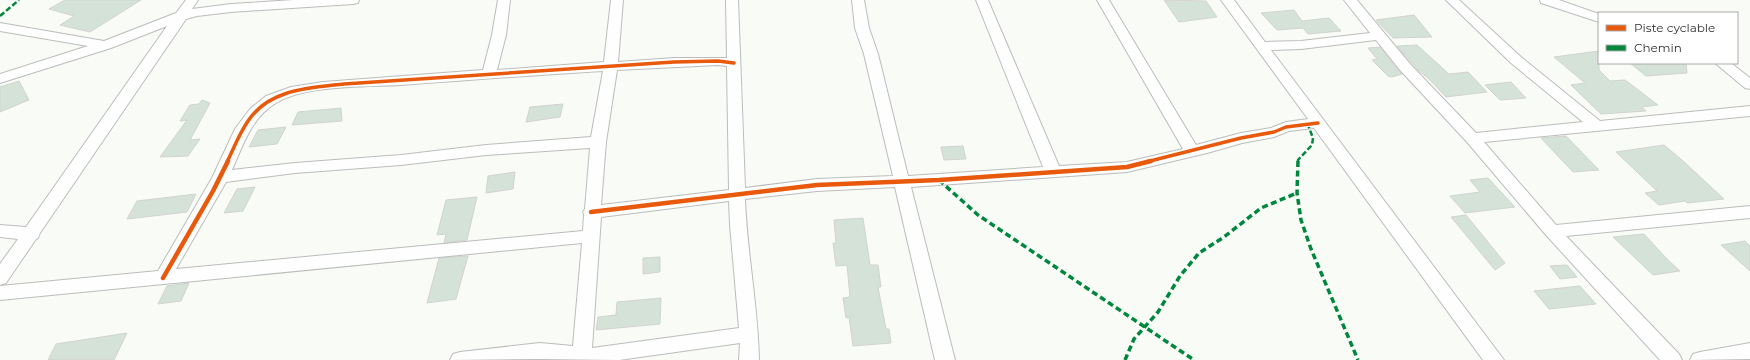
<svg xmlns="http://www.w3.org/2000/svg" width="1750" height="360" font-family="Montserrat,sans-serif">
<rect width="100%" height="100%" fill="#f9fbf7"/>
<g fill="#d4e2d8" stroke="#d2d3d1">
<polygon points="65,0 141,0 90,32 60,25 74,16 49,9"/>
<polygon points="1164,0 1206,1 1217,17 1179,22"/>
<polygon points="1294,10 1302,21 1329,18 1341,31 1308,34 1303,28 1277,30 1261,13"/>
<polygon points="1414,15 1432,37 1393,38 1376,20"/>
<polygon points="1417,45 1449,74 1468,72 1487,92 1446,97 1430,80 1418,70 1397,46"/>
<polygon points="1380,47 1399,71 1402,74 1392,77 1388,76 1372,60 1377,59 1368,48"/>
<polygon points="1599,51 1599,70 1610,81 1625,80 1658,105 1642,107 1646,111 1601,114 1571,85 1585,83 1554,57"/>
<polygon points="1630,63 1686,63 1687,73 1646,76"/>
<polygon points="19,81 29,100 0,112 0,87"/>
<polygon points="1511,82 1526,98 1500,100 1485,85"/>
<polygon points="202,100 210,103 190,140 200,139 188,156 160,157 187,120 180,121 190,105 199,104"/>
<polygon points="563,104 560,117 526,122 530,107"/>
<polygon points="341,108 342,121 292,125 298,112"/>
<polygon points="286,127 277,144 249,147 258,130"/>
<polygon points="1566,136 1599,170 1573,172 1541,138"/>
<polygon points="1664,145 1682,160 1724,199 1687,203 1685,201 1659,205 1645,193 1657,191 1616,152"/>
<polygon points="963,146 966,159 944,160 941,147"/>
<polygon points="515,172 513,189 486,193 488,176"/>
<polygon points="1488,178 1515,207 1465,213 1450,196 1480,192 1470,180"/>
<polygon points="255,187 243,211 224,213 237,189"/>
<polygon points="196,194 187,212 127,219 137,201"/>
<polygon points="477,197 467,240 444,243 446,234 437,235 446,200"/>
<polygon points="1466,215 1505,263 1495,270 1451,217"/>
<polygon points="863,218 870,265 878,265 881,287 878,287 886,329 889,329 891,343 853,346 849,317 846,318 843,298 850,297 847,265 836,266 833,243 836,243 834,220"/>
<polygon points="1644,234 1667,259 1680,271 1653,275 1613,237"/>
<polygon points="1745,241 1750,246 1750,271 1721,245"/>
<polygon points="468,256 456,299 427,303 439,258"/>
<polygon points="660,257 660,272 643,274 643,258"/>
<polygon points="1567,265 1577,277 1560,279 1550,266"/>
<polygon points="189,283 181,301 158,304 167,286"/>
<polygon points="1580,286 1596,304 1549,309 1534,291"/>
<polygon points="661,298 660,324 596,330 598,317 616,315 617,302"/>
<polygon points="127,333 114,360 48,360 56,344"/>
</g>
<g fill="none" stroke-linecap="round" stroke-linejoin="round">
<defs>
<g id="minor">
<polygon points="186,0 198,0 192,9 231,4 294,0 359,0 358,3 353,4 231,12 197,16 186,19 40,233 38,238 36,239 6,283 0,285 0,264 18,239 0,237 0,225 26,227 167,26 111,48 0,83 0,74 88,46 0,31 0,23 104,41 176,13"/>
<path d="M498,0H510L506,35L497,70L604,62L611,0H623L618,62L674,58H727L726,0H738L745,188L817,179L893,176L864,54L855,28L852,0H864L869,28L878,54L908,176L1043,167L976,0H988L1059,166L1127,162L1183,149L1097,0H1109L1196,145L1241,133L1271,128L1286,122L1308,119L1221,0H1234L1265,42L1301,41L1370,33L1344,0H1357L1410,64L1476,133L1583,122L1511,63L1446,0H1459L1521,57L1600,121L1750,106V116L1484,142L1556,225L1750,206V218L1566,236L1679,354L1682,360H1660L1546,235L1467,142L1400,70L1376,40L1301,49L1271,50L1504,360H1483L1314,128L1289,131L1274,137L1242,143L1207,153L1127,172L911,187L955,360H935L895,187L817,191L745,199C747,253 758,306 759,360H739L740,343L619,360L540,359L450,360L453,354L460,352L540,343L573,346L582,243L0,300V286L158,271L212,178L235,129L250,109L266,96L291,87L323,82L483,70L492,35ZM718,65L727,66L729,190L601,205L606,142L617,70ZM603,71L591,137L486,145L401,155L295,163L232,170C243,145 251,118 276,103C305,85 366,87 401,85C468,80 536,75 603,71ZM590,148L585,209L583,212L584,215L583,231L176,269L226,182L295,173L401,165L486,155ZM729,201L730,225L739,328L592,348L601,217Z"/>
<polygon points="1540,0 1559,0 1599,14 1599,22 1541,3"/>
<polygon points="1715,63 1731,63 1750,78 1750,89 1745,88"/>
<polygon points="1750,343 1750,359 1690,360 1693,354 1700,352"/>
</g>
</defs>
<use href="#minor" stroke="#bbbdba" stroke-width="2"/>
<use href="#minor" fill="#fefefe" fill-rule="evenodd"/>
<g stroke="#00873e" stroke-width="2.5" stroke-dasharray="5.5 2.5" stroke-linecap="butt">
<polyline points="0,16 19,0"/>
<polyline points="1298,162 1298,160 1312,145 1313,138 1308,125"/>
</g>
<g stroke="#00873e" stroke-width="3.5" stroke-dasharray="6 3.5" stroke-linecap="butt">
<polyline points="1298,161 1297,193 1301,220 1311,249 1358,360"/>
<polyline points="939,180 978,215 1194,360"/>
<polyline points="1125,360 1134,339 1158,312 1180,276 1199,253 1224,237 1261,208 1297,193"/>
</g>
<defs>
<g id="cycleway-far1">
<path d="M227,162C234,148 239,134 248,121C269,89 309,88 344,84L674,62L718,61L734,63"/>
<polyline points="1146,162 1241,138 1274,132 1286,127 1318,123"/>
</g>
<g id="cycleway">
<polyline points="591,212 817,185 939,180 1127,167 1151,161"/>
<polyline points="163,278 213,191 228,161"/>
</g>
</defs>
<use href="#cycleway-far1" stroke="#fff" stroke-width="5.5"/>
<use href="#cycleway" stroke="#fff" stroke-width="7"/>
<use href="#cycleway-far1" stroke="#e8590c" stroke-width="3.5"/>
<use href="#cycleway" stroke="#e8590c" stroke-width="4.5"/>
</g>
<rect x="1598" y="12" width="140" height="52" fill="#ffffff" stroke="#acacab"/>
<rect x="1606" y="25" width="20" height="6" fill="#e8590c" stroke="#acacab"/>
<text x="1634" y="32" font-size="12" fill="#2f302e">Piste cyclable</text>
<rect x="1606" y="45" width="20" height="6" fill="#00873e" stroke="#acacab"/>
<text x="1634" y="52" font-size="12" fill="#2f302e">Chemin</text>
</svg>
